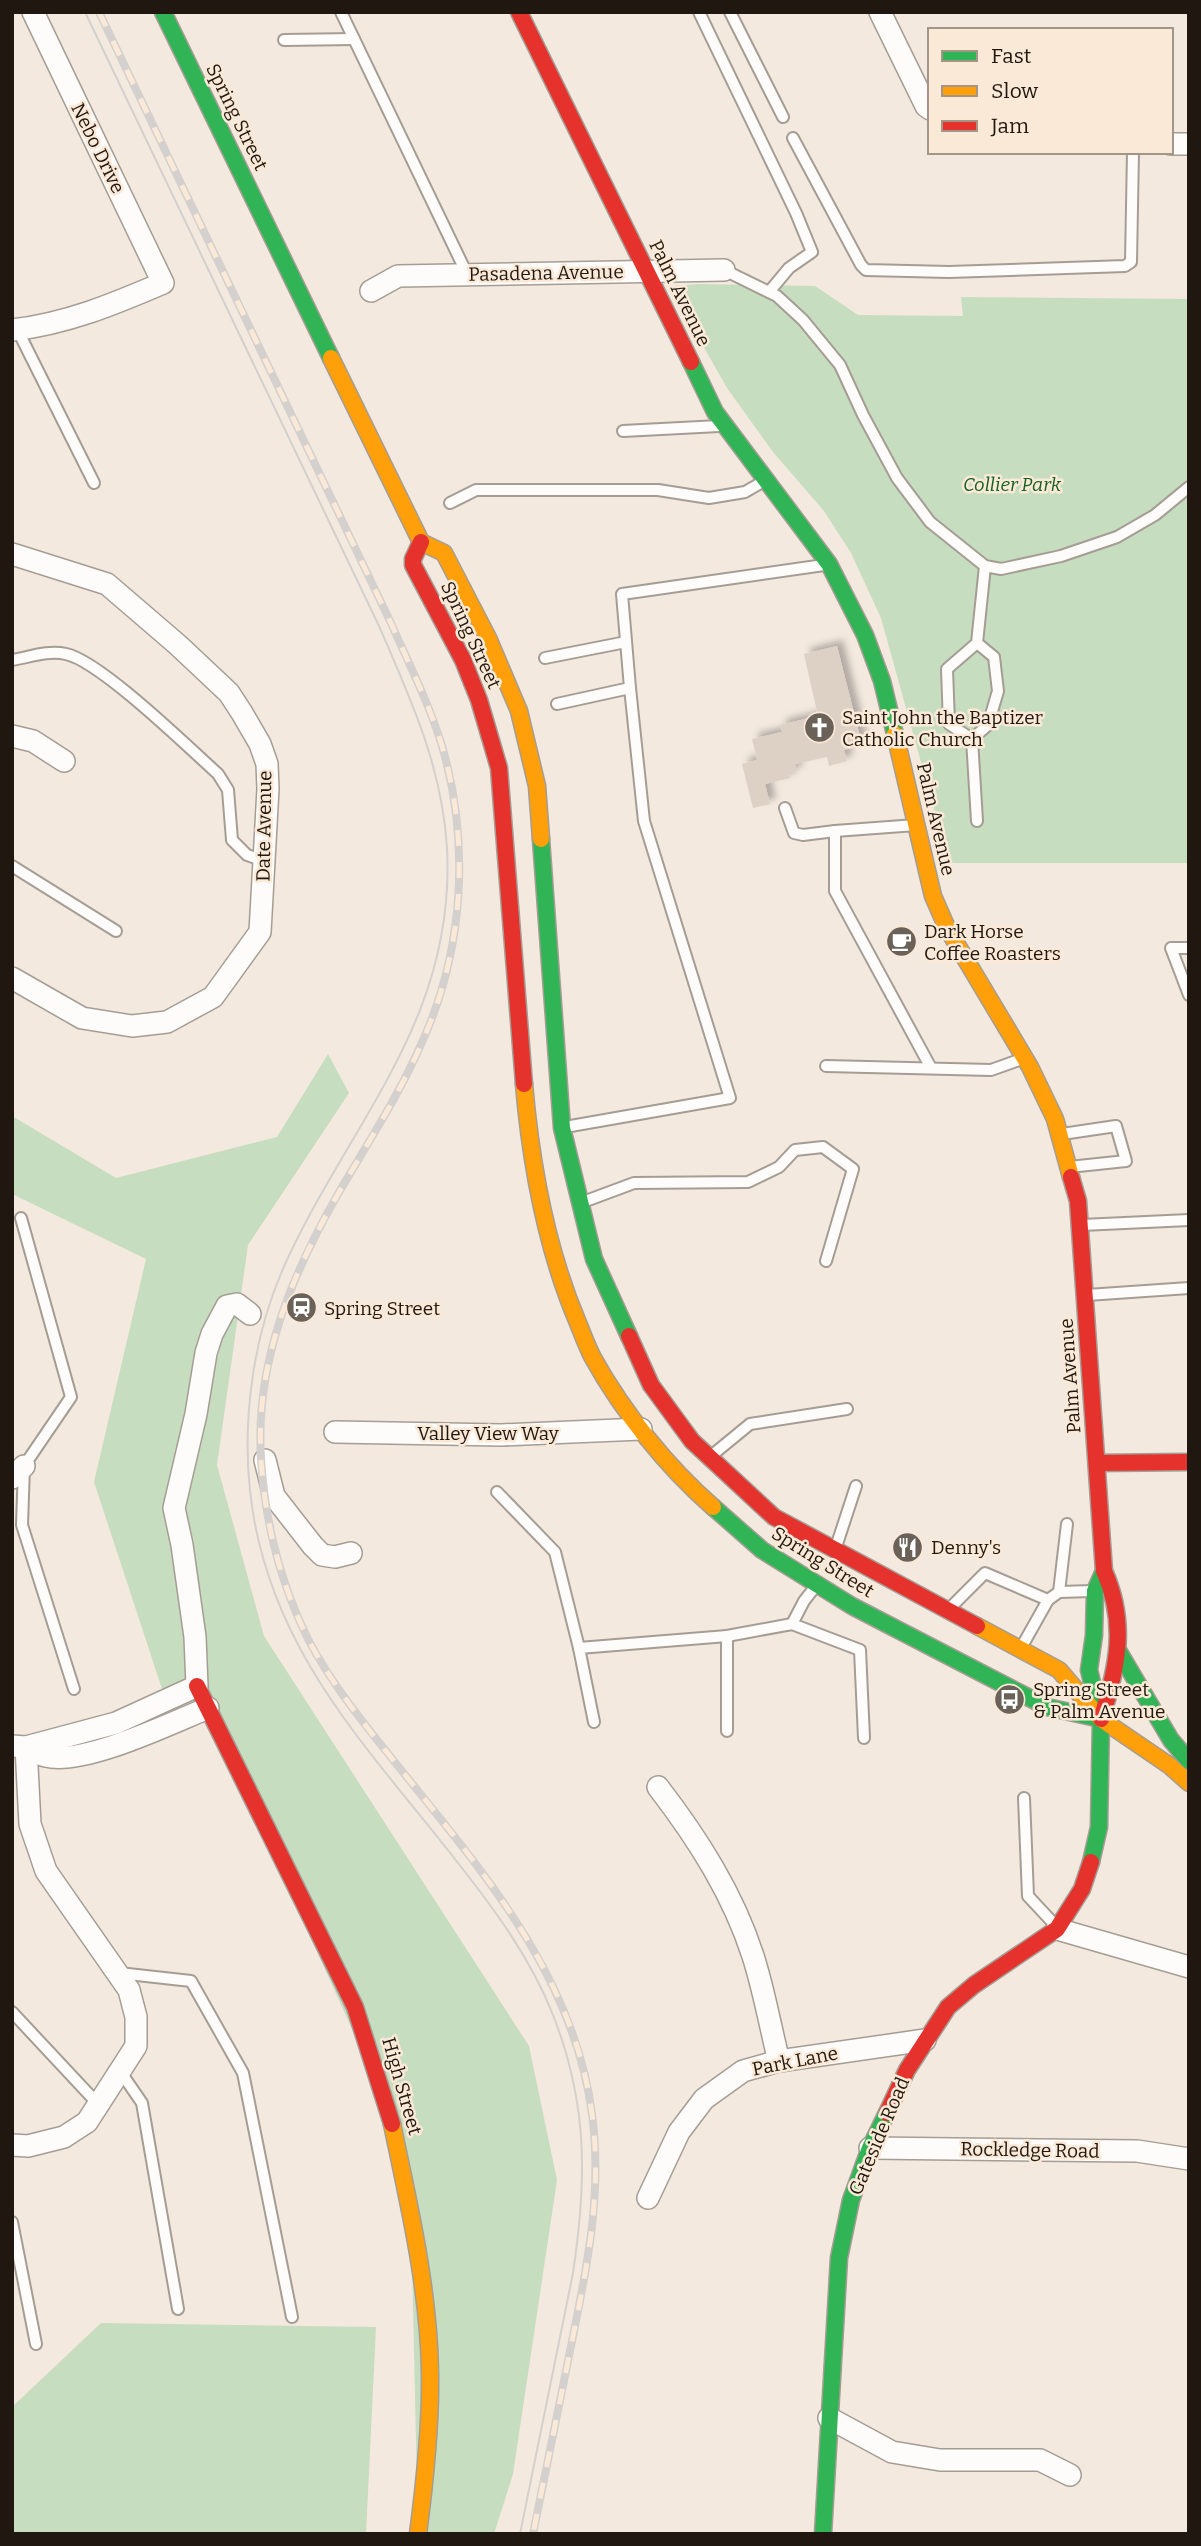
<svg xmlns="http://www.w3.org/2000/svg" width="1201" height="2546" font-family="Bitter,serif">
<defs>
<filter id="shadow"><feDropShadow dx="6" dy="-6" stdDeviation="3.5" flood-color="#0004"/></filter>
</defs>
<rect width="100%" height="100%" fill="#f3e9df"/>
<g fill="#c7ddbf">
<polygon points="698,284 815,286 858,315 963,316 961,297 1189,299 1189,863 949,863 881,618 851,553 824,511 773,452 727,388 702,344 675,286"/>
<polygon points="328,1054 349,1093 248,1245 217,1465 264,1636 529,2046 557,2180 513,2474 494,2534 418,2534 411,2212 389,2111 197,1686 164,1695 94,1482 146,1259 12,1194 12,1116 116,1178 277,1137"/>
<polygon points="101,2323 376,2327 366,2534 12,2534 12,2407"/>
</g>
<polygon fill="#ddd0c4" filter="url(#shadow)" points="837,646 862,745 844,750 847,761 829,766 827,757 795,764 797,771 789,773 790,778 765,784 770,804 753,808 742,764 757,760 752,739 782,732 780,725 818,716 804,654"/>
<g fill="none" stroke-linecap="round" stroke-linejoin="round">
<defs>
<g id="lane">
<polyline points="341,12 467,274"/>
<polyline points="699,12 796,213 812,252 789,268 769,292"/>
<polyline points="730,12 783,117"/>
<polyline points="284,40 354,39"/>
<polyline points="793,138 861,265 866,270 949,272 1125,266 1131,262 1133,152"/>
<polyline points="724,270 777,296 803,320 840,365 863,415 897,478 930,522 985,566 1001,569 1061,556 1117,537 1155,515 1189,487"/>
<polyline points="17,329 94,483"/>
<polyline points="623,431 719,426"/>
<polyline points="450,503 476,490 658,490 709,498 745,492 764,481"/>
<polyline points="977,643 994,657 998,691 988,725 972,739 949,724 947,669 977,643 985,566"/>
<polyline points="545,658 626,642"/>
<path d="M12,660C30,657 48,650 66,654C100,661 188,747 218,774L228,790L232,840L247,855L264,861"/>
<polyline points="630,688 622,594 824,565"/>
<polyline points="557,704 630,688 644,821 730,1098 565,1127"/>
<polyline points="972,739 977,821"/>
<polyline points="785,808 794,833 803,835 835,831 835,891 931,1068"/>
<polyline points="835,831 916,825"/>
<polyline points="12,866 116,931"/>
<polyline points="1189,948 1171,948 1189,995"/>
<polyline points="826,1066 991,1070 1022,1059"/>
<polyline points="1062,1134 1116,1126 1126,1161 1069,1167"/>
<polyline points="583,1202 634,1183 748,1182 779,1167 795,1150 823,1147 853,1169 826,1261"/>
<polyline points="21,1218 71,1397 24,1466 22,1525 74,1689"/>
<polyline points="1082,1225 1189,1220"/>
<polyline points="1087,1295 1189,1288"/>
<polyline points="711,1456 750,1424 847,1409"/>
<polyline points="497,1492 555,1552 579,1648"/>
<polyline points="836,1547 856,1486"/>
<polyline points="815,1587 804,1601 792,1624 860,1650 864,1738"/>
<polyline points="1059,1592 1092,1591"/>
<polyline points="1048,1600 1059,1592 1067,1524"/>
<polyline points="949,1609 985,1573 1048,1600 1021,1648"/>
<polyline points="594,1722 579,1648 727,1636"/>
<polyline points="727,1731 727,1636 792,1624"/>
<polyline points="1024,1798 1028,1896 1056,1926"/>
<polyline points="119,1973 191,1981 243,2073 292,2317"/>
<polyline points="12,2012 98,2104"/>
<polyline points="120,2071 142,2103 178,2309"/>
<polyline points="12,2222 36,2344"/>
</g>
<g id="street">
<polyline points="880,12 926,106 930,109"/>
<polyline points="1171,144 1189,144"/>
<polyline points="371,291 398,276 724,270"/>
<path d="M12,330C66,324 114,304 163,283L33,12"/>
<polyline points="12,554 107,584 178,645 229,693 242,713 260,744 267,764 268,789 260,932 213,997 167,1022 132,1026 82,1018 12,978"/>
<polyline points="12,736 33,741 64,761"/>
<polyline points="335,1432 501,1435 641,1429"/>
<polyline points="265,1460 274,1496 313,1546 322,1555 335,1557 351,1553"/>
<polyline points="12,1478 24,1466"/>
<polyline points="12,1746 26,1747 116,1723 197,1686 195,1637 182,1545 174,1508 196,1414 206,1353 212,1334 227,1306 237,1304 250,1314"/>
<path d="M26,1747C32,1750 39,1755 46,1756C83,1766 171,1723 208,1708"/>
<path d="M658,1787C698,1839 733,1894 753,1956C764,1990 770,2026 779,2061"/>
<polyline points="1057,1929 1189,1967"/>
<polyline points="12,2145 28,2146 64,2137 87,2122 136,2046 136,2017 129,1990 46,1871 30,1824 26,1747"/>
<polyline points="870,2148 1137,2151 1189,2159"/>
<polyline points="648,2198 679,2132 704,2099 743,2071 779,2061 925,2040"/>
<polyline points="829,2418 892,2452 940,2460 1040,2460 1070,2475"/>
</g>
<g id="fast">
<polyline points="163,12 331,358"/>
<polyline points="691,362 715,412 829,564 865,635 882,681 895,734"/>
<polyline points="541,839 562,1128 594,1259 629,1336"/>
<polyline points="713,1507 762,1550 852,1606 1047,1707 1101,1719"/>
<polyline points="1119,1652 1171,1740 1189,1761"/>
<polyline points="1091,1862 1099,1827 1101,1719 1089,1670 1094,1635 1095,1591 1104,1571"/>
<polyline points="823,2534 839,2258 851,2200 870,2148 887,2113"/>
</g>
<g id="slow">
<polyline points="331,358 421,542 444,553 488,638 519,711 537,786 541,839"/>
<polyline points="895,734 933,896 947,928 1030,1067 1055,1119 1071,1177"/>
<path d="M524,1084C531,1166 546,1248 578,1323C583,1335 587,1347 593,1358C623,1412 667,1467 713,1507"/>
<polyline points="977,1626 1059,1670 1101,1719 1170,1766 1189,1783"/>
<path d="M392,2124C409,2205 429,2290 430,2373C431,2427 425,2481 418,2534"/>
</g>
<g id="jam">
<polyline points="519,12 691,362"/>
<polyline points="421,542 413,559 413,565 463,660 479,700 499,768 524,1084"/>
<path d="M1071,1177L1078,1201L1104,1571C1127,1622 1118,1667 1101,1719"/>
<polyline points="629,1336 651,1385 692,1441 774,1517 977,1626"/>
<polyline points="1097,1463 1189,1462"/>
<polyline points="197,1686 355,2007 392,2124"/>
<polyline points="887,2113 907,2070 948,2007 974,1985 1057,1929 1082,1889 1091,1862"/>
</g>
</defs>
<use href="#lane" stroke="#a59d94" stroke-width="14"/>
<use href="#street" stroke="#a59d94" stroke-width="24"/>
<use href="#fast" stroke="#a59d94" stroke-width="19"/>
<use href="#slow" stroke="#a59d94" stroke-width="19"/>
<use href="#jam" stroke="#a59d94" stroke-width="19"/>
<use href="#lane" stroke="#fdfcfa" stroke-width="10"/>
<use href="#street" stroke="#fdfcfa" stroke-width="21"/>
<use href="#fast" stroke="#30b455" stroke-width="16"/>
<use href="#slow" stroke="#ff9f0a" stroke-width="16"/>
<use href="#jam" stroke="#e5322d" stroke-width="16"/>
<path stroke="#d3d0cd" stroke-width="2" d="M85,12L379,626C411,700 442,766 447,848C456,1019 352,1119 286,1262C254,1332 242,1415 250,1491C267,1648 366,1745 458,1863C495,1910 531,1959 553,2015C588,2104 587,2180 573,2273L520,2534"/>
<defs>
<path id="rail" d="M99,12L390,621C408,662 429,703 442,746C470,842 464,948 423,1040C400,1094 367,1144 338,1194C291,1276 255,1363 261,1459C265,1523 280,1582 308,1639C332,1685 365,1725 398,1766C482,1871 574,1975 592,2114C603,2195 586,2272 570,2351C558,2412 545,2473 533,2534"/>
</defs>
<use href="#rail" stroke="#d3d0cd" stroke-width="8"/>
<use href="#rail" stroke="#fbe9d7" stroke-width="5" stroke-dasharray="16" stroke-linecap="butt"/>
</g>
<defs>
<symbol id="church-disc" viewBox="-11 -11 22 22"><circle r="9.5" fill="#6a6158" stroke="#fbe9d7"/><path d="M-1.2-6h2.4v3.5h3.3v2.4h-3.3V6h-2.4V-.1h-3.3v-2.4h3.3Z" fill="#fff"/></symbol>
<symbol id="cafe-disc" viewBox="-11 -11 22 22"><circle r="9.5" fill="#6a6158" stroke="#fbe9d7"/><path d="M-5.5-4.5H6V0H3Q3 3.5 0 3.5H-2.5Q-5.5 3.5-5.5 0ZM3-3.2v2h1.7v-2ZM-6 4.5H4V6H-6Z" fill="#fff"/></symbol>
<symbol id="station-disc" viewBox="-11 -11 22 22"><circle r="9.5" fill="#6a6158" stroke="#fbe9d7"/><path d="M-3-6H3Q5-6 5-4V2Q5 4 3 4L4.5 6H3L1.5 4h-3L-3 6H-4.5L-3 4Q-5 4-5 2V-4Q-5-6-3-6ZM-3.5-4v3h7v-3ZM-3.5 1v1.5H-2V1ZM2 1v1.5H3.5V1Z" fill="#fff"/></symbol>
<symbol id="restaurant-disc" viewBox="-11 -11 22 22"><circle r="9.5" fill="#6a6158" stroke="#fbe9d7"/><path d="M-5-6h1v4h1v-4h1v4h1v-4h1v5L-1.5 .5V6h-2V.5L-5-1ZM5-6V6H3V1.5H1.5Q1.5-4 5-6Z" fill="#fff"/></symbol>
<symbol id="bus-disc" viewBox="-11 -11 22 22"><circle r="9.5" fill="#6a6158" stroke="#fbe9d7"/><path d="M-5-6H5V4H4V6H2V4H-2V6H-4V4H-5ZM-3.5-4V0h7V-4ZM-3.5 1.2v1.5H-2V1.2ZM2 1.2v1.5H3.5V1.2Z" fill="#fff"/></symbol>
</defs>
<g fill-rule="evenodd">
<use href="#church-disc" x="802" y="710" width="35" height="35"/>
<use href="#cafe-disc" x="884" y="924" width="35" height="35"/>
<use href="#station-disc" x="284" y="1290" width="35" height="35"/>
<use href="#restaurant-disc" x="890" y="1530" width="35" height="35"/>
<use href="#bus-disc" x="992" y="1682" width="35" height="35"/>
</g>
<g text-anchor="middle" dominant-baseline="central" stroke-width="5" stroke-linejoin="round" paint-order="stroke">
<g font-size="19" fill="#201810" stroke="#fbe9d7">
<text transform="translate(237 117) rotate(64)">Spring Street</text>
<text transform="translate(98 148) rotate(64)">Nebo Drive</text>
<text transform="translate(546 273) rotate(-1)">Pasadena Avenue</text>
<text transform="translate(680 293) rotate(64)">Palm Avenue</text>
<text transform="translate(471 635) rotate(65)">Spring Street</text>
<text transform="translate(936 819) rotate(77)">Palm Avenue</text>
<text transform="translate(264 826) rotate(-89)">Date Avenue</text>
<text transform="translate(1070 1376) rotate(-94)">Palm Avenue</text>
<text x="488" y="1433">Valley View Way</text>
<text transform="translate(823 1562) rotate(32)">Spring Street</text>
<text transform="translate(795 2061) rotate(-11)">Park Lane</text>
<text transform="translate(402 2086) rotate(74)">High Street</text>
<text transform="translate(879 2136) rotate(-67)">Gateside Road</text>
<text transform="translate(1030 2150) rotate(1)">Rockledge Road</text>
</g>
<g font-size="19" font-style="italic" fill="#156121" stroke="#fbe9d7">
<text x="1012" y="484">Collier Park</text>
</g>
<g font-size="19" fill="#201810" stroke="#fbe9d7" text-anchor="start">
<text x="842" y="717">Saint John the Baptizer<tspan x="842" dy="22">Catholic Church</tspan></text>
<text x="924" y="931">Dark Horse<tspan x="924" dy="22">Coffee Roasters</tspan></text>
<text x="324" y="1308">Spring Street</text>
<text x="931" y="1547">Denny's</text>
<text x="1033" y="1689">Spring Street<tspan x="1033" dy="22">&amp; Palm Avenue</tspan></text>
</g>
</g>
<rect width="1201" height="2546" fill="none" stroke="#201810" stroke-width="28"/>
<rect x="928" y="28" width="245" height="126" fill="#fbe9d7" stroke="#a39587" stroke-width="2"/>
<rect x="942" y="51" width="35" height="10" fill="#30b455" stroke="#a39587" stroke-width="2"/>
<text x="991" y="63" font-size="21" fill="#201810">Fast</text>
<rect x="942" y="86" width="35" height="10" fill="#ff9f0a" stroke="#a39587" stroke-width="2"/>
<text x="991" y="98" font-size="21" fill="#201810">Slow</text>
<rect x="942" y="121" width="35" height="10" fill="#e5322d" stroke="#a39587" stroke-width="2"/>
<text x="991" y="133" font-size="21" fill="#201810">Jam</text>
</svg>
